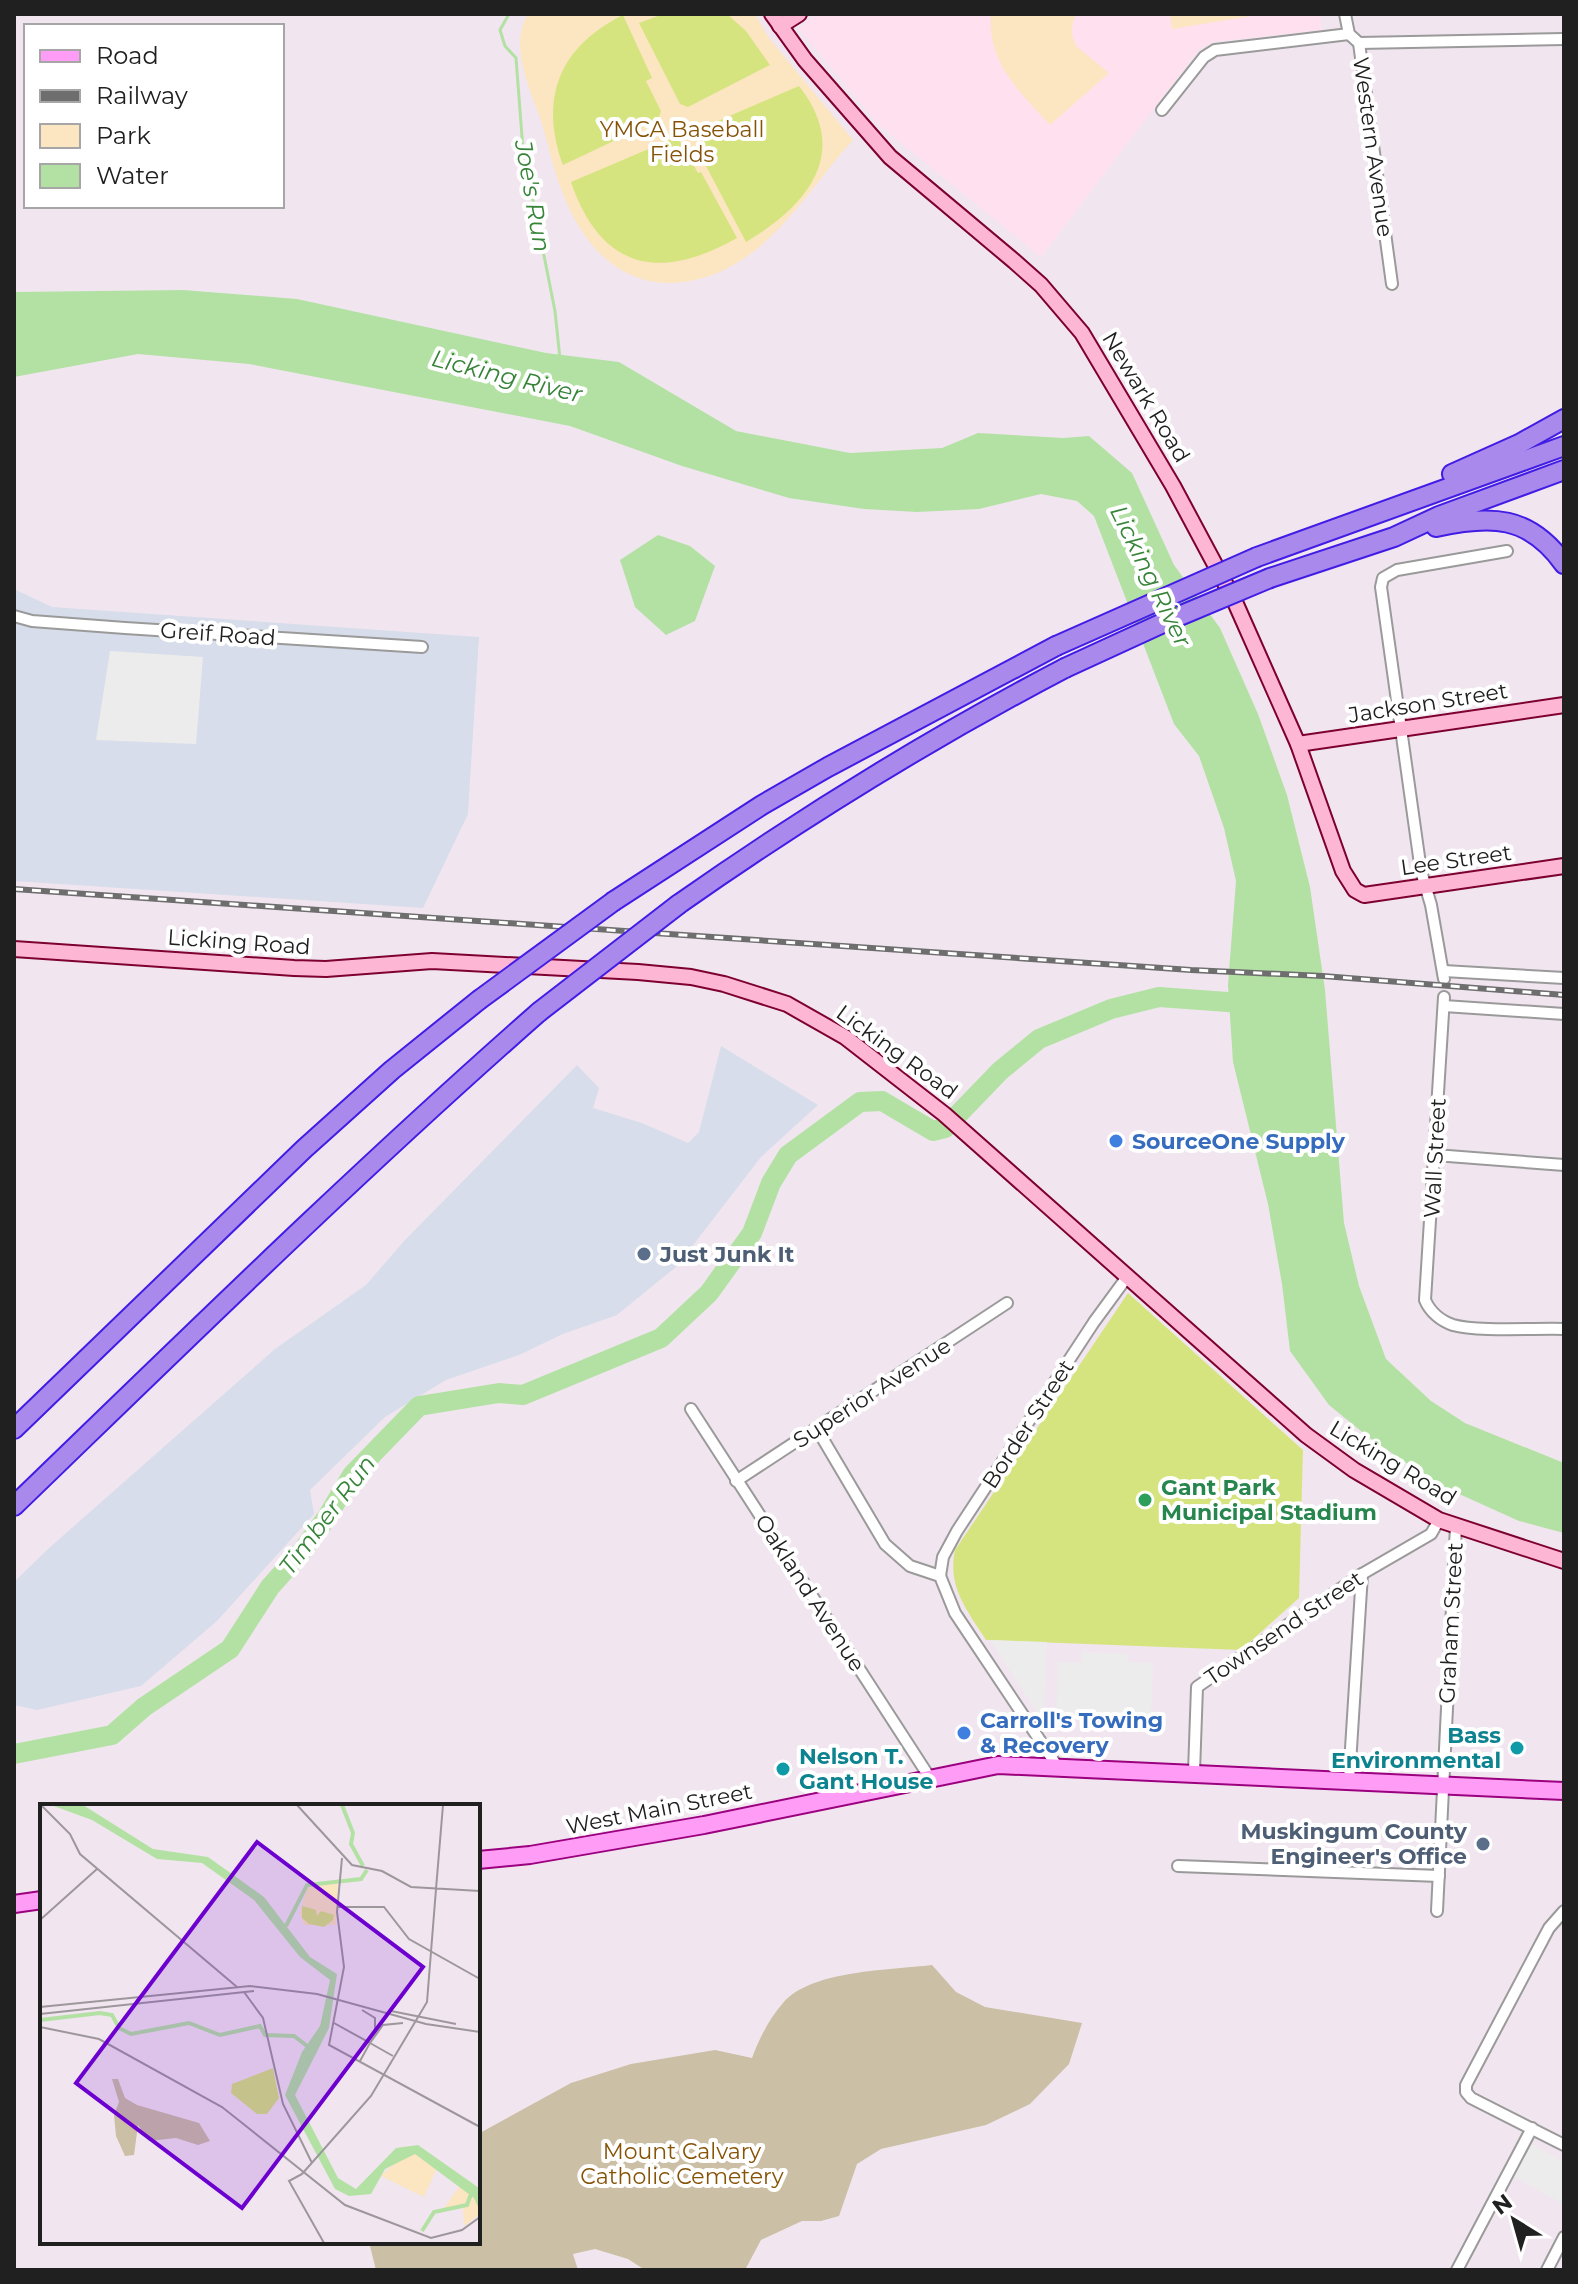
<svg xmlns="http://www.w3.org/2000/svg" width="1578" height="2284" font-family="Montserrat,sans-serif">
<rect width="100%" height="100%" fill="#f1e6ef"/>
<g fill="#d7ddea">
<polygon points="14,589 52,607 479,637 468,814 423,908 14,881"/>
<polygon points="721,1046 818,1105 761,1157 677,1266 617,1315 563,1334 519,1355 446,1380 385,1417 310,1490 314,1514 217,1621 141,1686 37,1710 14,1705 14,1582 49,1548 275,1349 366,1285 404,1241 577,1065 599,1088 593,1108 642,1123 688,1143 699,1132"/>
</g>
<polygon fill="#ffe0ef" points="816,14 1320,14 1322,30 1214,42 1199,49 1041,257 879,125 799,29"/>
<path fill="#cbbfa5" d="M932,1965L956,1992L985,2007L1082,2023L1069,2064L1030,2104L986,2125L881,2149L857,2164L839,2216L821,2221H802L761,2240L745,2270H645L628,2259L595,2249L573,2254L578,2270H376L369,2242H478V2134L571,2083L631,2064L715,2050L752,2058C759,2039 769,2019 783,2003C811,1970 891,1970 932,1965Z"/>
<g fill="#fce5c1">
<path d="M528,14H755L769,38L853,140C810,187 774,254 709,276C638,300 588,259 563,194C554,172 549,147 542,124C531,90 508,48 528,14Z"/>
<path d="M991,14H1076C1071,26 1070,35 1077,47L1109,73L1050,125C1020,92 987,63 991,14Z"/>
<polygon points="1170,14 1257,14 1257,15 1172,29"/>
</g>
<g fill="#d6e480">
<polygon points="663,14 727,14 746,31 770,65 688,107 680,104 639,23"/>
<path d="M623,15L652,78L646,81L661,111L658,120L563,165C539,98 559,47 623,15Z"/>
<path d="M799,86C852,153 807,206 746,242L706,166L709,163L699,146L704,140L702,136L704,127Z"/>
<path d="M672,139L679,140L698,173L701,172L737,238C660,282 601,270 571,182Z"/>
<path d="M1128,1293L1303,1450L1299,1598L1241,1650L986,1640C967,1610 947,1587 955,1550Z"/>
</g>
<g fill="#ececec">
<polygon points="110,651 203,657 196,744 96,740"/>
<polygon points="990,1640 1047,1642 1043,1721"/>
<polygon points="1082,1652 1128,1654 1128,1662 1153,1663 1151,1719 1056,1715 1058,1662 1081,1663"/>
<polygon points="1531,2144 1564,2162 1562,2203 1513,2176"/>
</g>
<g fill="#b3e1a4">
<polygon points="183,290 297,299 546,353 619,362 736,431 850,453 942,448 978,433 1063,438 1089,436 1132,473 1174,565 1220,628 1258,714 1287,795 1310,887 1325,990 1344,1223 1359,1286 1386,1359 1431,1401 1465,1423 1564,1463 1564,1533 1519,1521 1437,1484 1367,1436 1329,1405 1290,1351 1282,1284 1268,1204 1233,1062 1228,985 1236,881 1224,828 1199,756 1174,724 1094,516 1077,501 1041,494 979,509 917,512 864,509 789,498 682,466 570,426 249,364 138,354 14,377 14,292"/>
<polygon points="658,535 690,546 715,566 695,621 666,635 635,607 620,560"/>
</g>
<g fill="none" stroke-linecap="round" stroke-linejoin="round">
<polyline stroke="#b3e1a4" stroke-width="3" points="509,14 500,30 505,46 516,58 523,150 555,311 560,359"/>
<polyline stroke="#b3e1a4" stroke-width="20" points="14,1754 112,1735 144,1707 230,1649 270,1587 302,1551 327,1517 352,1475 419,1406 499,1393 523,1395 661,1338 709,1293 752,1233 771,1183 788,1155 860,1102 882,1101 933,1131 945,1128 1000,1071 1039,1039 1111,1009 1159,997 1255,1004"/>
<defs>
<g id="street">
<polyline points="1345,14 1349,34 1359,43 1392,284"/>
<polyline points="1359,43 1564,39"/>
<polyline points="1162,110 1204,57 1215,50 1349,34"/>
<polyline points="14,616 32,621 125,628 422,647"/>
<polyline points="1444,971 1564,978"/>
<polyline points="1444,979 1431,905 1421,871 1381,587 1383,578 1397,570 1507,551"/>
<path d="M1444,997L1425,1300C1430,1312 1441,1321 1453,1325C1477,1332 1537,1328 1564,1329"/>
<polyline points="1444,1006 1564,1014"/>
<polyline points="1435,1155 1564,1165"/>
<polyline points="691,1409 930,1778"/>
<polyline points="817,1429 885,1544 910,1566 940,1576 955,1613 1057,1766"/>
<polyline points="736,1481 1007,1303"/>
<polyline points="940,1576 943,1557 957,1531 1094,1322 1127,1277"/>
<polyline points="1194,1772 1197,1687 1362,1574 1431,1534 1439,1520"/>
<polyline points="1349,1780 1362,1574"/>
<polyline points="1178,1866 1439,1876"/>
<polyline points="1437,1911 1456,1526"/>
<polyline points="1564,1911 1549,1928 1466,2085 1466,2092 1471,2098 1564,2145"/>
<polyline points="1457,2270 1532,2128"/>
<polyline points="1547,2270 1564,2237"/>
</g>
<g id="secondary">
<polyline points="772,14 805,60 890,157 1014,261 1041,285 1082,333 1173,486 1235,602 1298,744 1343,871 1355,890 1364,895 1564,866"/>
<polyline points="780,26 799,14"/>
<polyline points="1298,744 1564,705"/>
<polyline points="14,949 294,968 326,969 432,961 638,972 691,977 724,984 787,1004 845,1037 944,1114 1306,1435 1354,1470 1439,1520 1564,1561"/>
</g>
<g id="primary">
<polyline points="478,1860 530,1855 704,1825 998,1765 1564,1791"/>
<polyline points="14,1904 42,1900"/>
</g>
<g id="highway">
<polyline points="1452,474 1519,444 1564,419"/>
<path d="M1436,527C1491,515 1529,515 1564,564"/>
<polyline points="1257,557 1564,446"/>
<polyline points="1270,578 1394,537 1439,516 1564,470"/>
<polyline points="614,901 762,805 828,767 1056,646"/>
<path d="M679,904C803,817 931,738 1065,668"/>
<polyline points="14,1429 304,1149 392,1070 479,1000"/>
<path d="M14,1506C187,1339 358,1171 539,1012"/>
</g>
</defs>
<use href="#street" stroke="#9a9a9a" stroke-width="14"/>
<use href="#secondary" stroke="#7d002f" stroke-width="18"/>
<use href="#primary" stroke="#9b007e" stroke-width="20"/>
<use href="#highway" stroke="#401ce5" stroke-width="22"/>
<use href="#street" stroke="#fff" stroke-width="10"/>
<use href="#secondary" stroke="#fdb7d5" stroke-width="14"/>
<use href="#primary" stroke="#ff9cf6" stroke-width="16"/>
<use href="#highway" stroke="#aa89ec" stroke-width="18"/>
<defs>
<polyline id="rail" points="14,889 1191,970 1323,976 1564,995"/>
</defs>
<use href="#rail" stroke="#6e6e6e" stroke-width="6"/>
<use href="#rail" stroke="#fff" stroke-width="3" stroke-dasharray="9" stroke-linecap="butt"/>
<defs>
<g id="highway-bridge">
<polyline points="1056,646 1257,557"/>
<polyline points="1065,668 1165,622 1270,578"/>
<polyline points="479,1000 614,901"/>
<polyline points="539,1012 679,904"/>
</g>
</defs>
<use href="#highway-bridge" stroke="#401ce5" stroke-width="22" stroke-linecap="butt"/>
<use href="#highway-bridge" stroke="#aa89ec" stroke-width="18"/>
</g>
<g fill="#3f7fe0" stroke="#fff" stroke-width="3">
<circle cx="1116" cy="1141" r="8"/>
<circle cx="964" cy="1733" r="8"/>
</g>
<g fill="#5c6f8a" stroke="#fff" stroke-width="3">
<circle cx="644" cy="1254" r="8"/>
<circle cx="1483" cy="1844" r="8"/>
</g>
<circle fill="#2e9e5b" stroke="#fff" stroke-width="3" cx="1145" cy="1500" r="8"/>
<g fill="#0f9aa8" stroke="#fff" stroke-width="3">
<circle cx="1517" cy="1748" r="8"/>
<circle cx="783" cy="1769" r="8"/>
</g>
<g text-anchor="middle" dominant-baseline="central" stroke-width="8" stroke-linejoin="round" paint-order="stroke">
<g font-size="22" fill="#865306" stroke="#fff">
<text x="682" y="129">YMCA Baseball<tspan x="682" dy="25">Fields</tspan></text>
<text x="682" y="2151">Mount Calvary<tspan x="682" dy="25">Catholic Cemetery</tspan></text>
</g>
<g font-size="22" fill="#202020" stroke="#fff">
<text transform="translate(1373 147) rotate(82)">Western Avenue</text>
<text transform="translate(1146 397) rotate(59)">Newark Road</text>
<text transform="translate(218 634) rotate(4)">Greif Road</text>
<text transform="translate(1428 703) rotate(-9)">Jackson Street</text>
<text transform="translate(1456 860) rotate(-8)">Lee Street</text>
<text transform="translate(239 942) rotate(4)">Licking Road</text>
<text transform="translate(897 1052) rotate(36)">Licking Road</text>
<text transform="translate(1435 1158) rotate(-87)">Wall Street</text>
<text transform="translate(872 1393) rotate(-33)">Superior Avenue</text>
<text transform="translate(1028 1424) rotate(-57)">Border Street</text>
<text transform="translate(1393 1463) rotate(31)">Licking Road</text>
<text transform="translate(810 1593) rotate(57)">Oakland Avenue</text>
<text transform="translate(1451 1623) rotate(-87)">Graham Street</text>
<text transform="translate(1284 1628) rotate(-34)">Townsend Street</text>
<text transform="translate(659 1809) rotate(-11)">West Main Street</text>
</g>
<g font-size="22" font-weight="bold" fill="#366cbe" stroke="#fff" text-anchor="start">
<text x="1132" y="1141">SourceOne Supply</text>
<text x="980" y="1720">Carroll's Towing<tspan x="980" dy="25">&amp; Recovery</tspan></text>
</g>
<g font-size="22" font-weight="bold" fill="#4e5e75" stroke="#fff" text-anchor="start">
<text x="660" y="1254">Just Junk It</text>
<text x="1467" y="1831" text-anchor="end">Muskingum County<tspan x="1467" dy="25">Engineer's Office</tspan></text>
</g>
<g font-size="22" font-weight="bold" fill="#27864d" stroke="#fff" text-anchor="start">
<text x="1161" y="1487">Gant Park<tspan x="1161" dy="25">Municipal Stadium</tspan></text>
</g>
<g font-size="22" font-weight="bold" fill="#0d838f" stroke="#fff" text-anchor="end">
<text x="1501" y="1735">Bass<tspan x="1501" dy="25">Environmental</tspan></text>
<text x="799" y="1756" text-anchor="start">Nelson T.<tspan x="799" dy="25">Gant House</tspan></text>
</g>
<g font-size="24" font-style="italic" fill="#368438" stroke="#fff">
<text transform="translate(533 196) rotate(80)">Joe's Run</text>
<text transform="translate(507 376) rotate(14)">Licking River</text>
<text transform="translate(1151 576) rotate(64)">Licking River</text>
<text transform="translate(327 1515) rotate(-53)">Timber Run</text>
</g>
</g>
<g transform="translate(40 1804)">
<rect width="440" height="440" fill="#f1e6ef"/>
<path d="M72,275H78L85,294L97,301L159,319L170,337L158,341L136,334L109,337L98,321L94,351L85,352L76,332L74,311L79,298Z" fill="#cbbfa5"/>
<path d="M298,77L296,121H264L260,109L267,84ZM375,350L397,364L384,393L341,372L362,352ZM422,379L440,394V410L424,422L423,404L401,408Z" fill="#fce5c1"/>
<path d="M262,102L276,106L277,112L281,107L294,111L293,116L284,123L269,120L262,114ZM233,264L239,294L227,310H217L191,289L192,280Z" fill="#d6e480"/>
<path d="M11,1H43L113,45L168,53L224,93L270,153L297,170L289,224L255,291L298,374L316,385L356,344L378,341L439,384L440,407L434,394L375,350L345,365L331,390L309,392L295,385L245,291L262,248L280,222L290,176L260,153L214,96L162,59L117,55L52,16Z" fill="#b3e1a4"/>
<path fill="none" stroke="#b3e1a4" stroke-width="4" d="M302,1L313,29L311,40L323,62M246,122L267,81L321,75L327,66M0,216L60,209L72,211L79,224L91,230L149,219L180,231L220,222L225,231L254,232L271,245M382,427L394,408L427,401L431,390"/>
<path fill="none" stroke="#9d979c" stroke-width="2" d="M1,1L30,30L40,50L197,183M257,1L312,61L342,67L371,83L440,87M302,54L297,108L304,163L289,241L440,323M396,85L403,1M297,103H344L369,135L440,175M0,116L57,65M204,188L223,214L243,300L272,359M0,203L210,182L277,190L386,220L440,228M322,206L335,214V228M351,207L416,220M0,210L214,187M294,219L330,239L320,257M0,223L59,235L182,303L305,401L391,434L422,426L440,413M330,239L353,252M330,239L343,221L363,219M262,370L249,377L284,439M262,370L331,292L387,198L396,85"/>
<path fill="#6c00cf" fill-opacity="0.15" stroke="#6c00cf" stroke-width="4" d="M217,38L383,163L202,404L36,279Z"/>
<rect width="440" height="440" fill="none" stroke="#202020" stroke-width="4"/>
</g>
<rect width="1578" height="2284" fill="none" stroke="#202020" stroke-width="32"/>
<rect x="24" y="24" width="260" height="184" fill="#ffffff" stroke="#a6a6a6" stroke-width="2"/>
<rect x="40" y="50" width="40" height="12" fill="#ff9cf6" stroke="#a6a6a6" stroke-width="2"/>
<text x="96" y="64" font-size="24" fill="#202020">Road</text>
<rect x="40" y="90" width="40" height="12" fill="#6e6e6e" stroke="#a6a6a6" stroke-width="2"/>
<text x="96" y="104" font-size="24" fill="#202020">Railway</text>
<rect x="40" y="124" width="40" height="24" fill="#fce5c1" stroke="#a6a6a6" stroke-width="2"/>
<text x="96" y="144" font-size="24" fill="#202020">Park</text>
<rect x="40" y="164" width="40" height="24" fill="#b3e1a4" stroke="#a6a6a6" stroke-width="2"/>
<text x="96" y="184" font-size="24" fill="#202020">Water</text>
<g transform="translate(1514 2220) rotate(323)" stroke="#ffffff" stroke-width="6" paint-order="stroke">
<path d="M0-6L14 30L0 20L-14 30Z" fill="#202020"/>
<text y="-12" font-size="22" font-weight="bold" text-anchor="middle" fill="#202020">N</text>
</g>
</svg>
